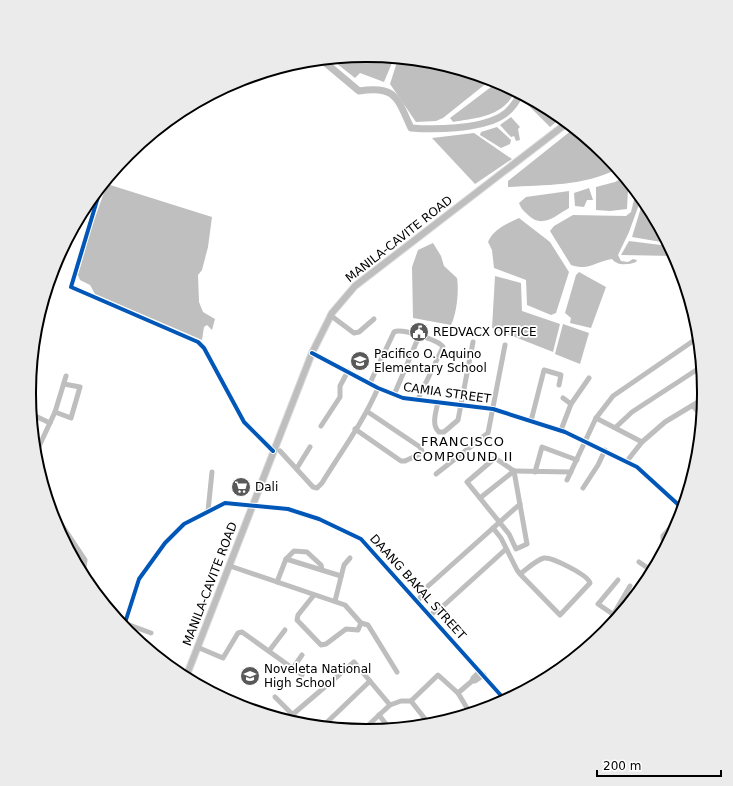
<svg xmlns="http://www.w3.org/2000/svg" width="733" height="786" font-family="'DejaVu Sans',sans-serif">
<rect width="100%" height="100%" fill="#fff"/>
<g fill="#bfbfbf">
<polygon points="367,56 394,58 384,82 360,73 355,78 331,59"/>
<polygon points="398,59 433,62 486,78 488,82 443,118 436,121 416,122 390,84"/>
<path d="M494,81L515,91C504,117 476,118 453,122L450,118L491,87L495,83Z"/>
<polygon points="528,98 554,113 561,118 550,127 526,103"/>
<polygon points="511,117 520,127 518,129 520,140 516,141 514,136 511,137 500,125"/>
<polygon points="497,127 511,140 510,144 501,148 480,135 481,132"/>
<path d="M572,130C590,136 606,155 617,169C585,186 544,185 508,187V181Z"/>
<polygon points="474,133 512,159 475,184 432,138"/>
<polygon points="624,177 631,186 628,189 627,209 610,211 596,210 596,187 615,182"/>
<polygon points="107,184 212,217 208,247 202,270 198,275 199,302 203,312 215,319 212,330 207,325 204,327 202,340 95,294 90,285 80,280 78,275 91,229"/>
<polygon points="589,188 593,200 587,200 584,207 575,206 574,193"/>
<path d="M569,191V208C555,216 542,229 528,215C524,211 521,209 519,203L526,197Z"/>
<path d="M636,192L641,199L629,232L618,255L621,261L628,262L633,259L637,260L636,262C628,265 617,266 612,259C594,262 590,271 571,265L550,231L554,226L573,215L626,216L631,212Z"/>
<polygon points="643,201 647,206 667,243 632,237"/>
<path d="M519,218L550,242L569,272L556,313L551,315L527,305L526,280L494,268L492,250L488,242C493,229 508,223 519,218Z"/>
<polygon points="629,241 669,246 674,256 621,255"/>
<path d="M433,243L441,256L444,266L457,278C459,290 457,313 451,325L413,318L412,267L418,250Z"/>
<polygon points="579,272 606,287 591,328 570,323 571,318 565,313 576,275"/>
<polygon points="495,276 521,283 522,311 560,324 553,352 492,328"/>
<polygon points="563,324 589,333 580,364 555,354"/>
</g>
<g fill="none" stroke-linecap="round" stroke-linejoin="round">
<path stroke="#bfbfbf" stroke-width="7" d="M322,60L359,91C396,85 397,98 411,128C435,130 478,129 500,117C509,112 516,103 520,94"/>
<defs>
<polyline id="major" points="186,677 312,353 332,313 355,286 567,123"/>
</defs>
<use href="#major" stroke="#dbdbdb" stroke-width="8"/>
<g stroke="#bebebe" stroke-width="5">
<polyline points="101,187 71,287 198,342 204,348 244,422 273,451"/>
<polyline points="330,315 354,333 359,332 374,319"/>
<polyline points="312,353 378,388 403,398 493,409 565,432 637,467 682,508"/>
<path d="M370,383L394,332C401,328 439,340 443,347L418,399"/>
<polyline points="394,395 419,336"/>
<polyline points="563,398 571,404"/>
<path d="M438,402C436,412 431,425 439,432H444L458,420L473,342"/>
<polyline points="693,406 702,416"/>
<polyline points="55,412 71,418 80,387 64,384"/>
<polyline points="31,414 50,423"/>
<polyline points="596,418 642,442"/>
<polyline points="531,421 544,370 561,375 559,385"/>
<polyline points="321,426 340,397 340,386 348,371"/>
<polyline points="616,427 632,412 701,367"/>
<polyline points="355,429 401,461 405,461 420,454 422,451 420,447 368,412"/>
<polyline points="561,430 571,404 589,378"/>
<path d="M280,451L313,487L317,488L322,483C341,452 364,421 378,388"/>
<polyline points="35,455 55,412 66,376"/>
<polygon points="495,458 514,471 527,544 516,549 509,534 467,482"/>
<polyline points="627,461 642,442 665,422 703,399"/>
<polyline points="297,468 310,447"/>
<polyline points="514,471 571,472"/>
<polyline points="535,472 542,447 577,460"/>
<polyline points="436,474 488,433 505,345"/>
<polyline points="567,480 596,418 613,396 696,339 698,331"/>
<polyline points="583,488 598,465 605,450"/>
<polyline points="480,498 514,471"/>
<polyline points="51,509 85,560 83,575"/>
<polyline points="208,511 212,472"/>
<path d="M493,528L501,538L517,570L520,574L560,615L590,583C588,575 552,557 544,558C536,560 527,569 520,574"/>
<polyline points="667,543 663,539 663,536 680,517"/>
<polyline points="286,559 341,576"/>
<polyline points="639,562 652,571"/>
<polyline points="230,566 345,605 361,623 368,625 397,672"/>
<polyline points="277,582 286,559 294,551 307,552 321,565 322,570"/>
<polyline points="314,595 298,615 297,620 321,645 326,644 346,629 358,630 361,623"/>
<polyline points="335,601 344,565 350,558"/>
<polyline points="418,601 427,587 520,504"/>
<polyline points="430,615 442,607 506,549"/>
<polyline points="116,617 125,620"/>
<polyline points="617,617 598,604 618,580"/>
<polyline points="124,623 151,633"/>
<polyline points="124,626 139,579 165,543 184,524 225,503 288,509 319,519 361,539 505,700"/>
<polyline points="602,634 630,586"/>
<polyline points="197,647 223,658 238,633 242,632 302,675"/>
<polyline points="269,651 285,630"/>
<polyline points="293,668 302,655"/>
<polyline points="472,681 473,678 480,671"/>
<polyline points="458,693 472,681 475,681 484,675"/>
<polyline points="275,697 302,724"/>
<polyline points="411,701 438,675 458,693 470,713"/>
<polyline points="292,715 354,662 390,705 401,701 411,701 429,724"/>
<polyline points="379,715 389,728"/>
<polyline points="323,726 370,681"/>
<polyline points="363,730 390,705"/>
</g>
<use href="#major" stroke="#bebebe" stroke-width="6"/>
<defs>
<g id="cycleway">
<polyline points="101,187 71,287 198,342 204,348 244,422 273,451"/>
<polyline points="312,353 378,388 403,398 493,409 565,432 637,467 682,508"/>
<polyline points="124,626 139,579 165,543 184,524 225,503 288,509 319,519 361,539 505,700"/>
</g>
</defs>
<use href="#cycleway" stroke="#fff" stroke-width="6"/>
<use href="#cycleway" stroke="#0057b8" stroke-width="4"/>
</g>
<defs>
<symbol id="civic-disc" viewBox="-11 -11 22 22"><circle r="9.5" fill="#595959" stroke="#fff"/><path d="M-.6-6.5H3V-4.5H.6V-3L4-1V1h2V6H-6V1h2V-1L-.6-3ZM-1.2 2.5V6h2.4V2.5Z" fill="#fff"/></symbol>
<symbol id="school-disc" viewBox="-11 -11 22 22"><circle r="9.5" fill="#595959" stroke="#fff"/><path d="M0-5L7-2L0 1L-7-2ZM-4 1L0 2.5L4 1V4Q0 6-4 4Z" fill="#fff"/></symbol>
<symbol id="supermarket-disc" viewBox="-11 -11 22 22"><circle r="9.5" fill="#595959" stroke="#fff"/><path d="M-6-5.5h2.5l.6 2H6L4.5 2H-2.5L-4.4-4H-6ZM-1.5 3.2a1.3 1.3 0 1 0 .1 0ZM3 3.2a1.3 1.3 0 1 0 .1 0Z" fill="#fff"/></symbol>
</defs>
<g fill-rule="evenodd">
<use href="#civic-disc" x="408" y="321" width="22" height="22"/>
<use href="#school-disc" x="349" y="350" width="22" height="22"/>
<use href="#supermarket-disc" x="230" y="476" width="22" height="22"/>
<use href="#school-disc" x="239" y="665" width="22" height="22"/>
</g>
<g text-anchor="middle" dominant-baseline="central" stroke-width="3.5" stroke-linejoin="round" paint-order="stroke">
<g font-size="12" fill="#000" stroke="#fff">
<text transform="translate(399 239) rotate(-38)">MANILA-CAVITE ROAD</text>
<text transform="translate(447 393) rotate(8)">CAMIA STREET</text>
<text transform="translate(210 584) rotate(-69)">MANILA-CAVITE ROAD</text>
<text transform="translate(418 587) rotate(48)">DAANG BAKAL STREET</text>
</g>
<g font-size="12" fill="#000" stroke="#fff" text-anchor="start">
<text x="433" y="332">REDVACX OFFICE</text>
<text x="374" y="354">Pacifico O. Aquino<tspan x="374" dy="14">Elementary School</tspan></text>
<text x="255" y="487">Dali</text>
<text x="264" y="669">Noveleta National<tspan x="264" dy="14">High School</tspan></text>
</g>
<g font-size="13" letter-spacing="1" fill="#000" stroke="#fff">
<text x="463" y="441">FRANCISCO<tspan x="463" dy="15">COMPOUND II</tspan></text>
</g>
</g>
<path d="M0 0H733V786H0ZM366 62H367A330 330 0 0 1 697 392V394A330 330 0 0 1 367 724H366A330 330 0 0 1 36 394V392A330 330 0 0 1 366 62Z" fill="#ebebeb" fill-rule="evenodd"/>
<path fill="none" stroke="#000" stroke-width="2" d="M366 62H367A330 330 0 0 1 697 392V394A330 330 0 0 1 367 724H366A330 330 0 0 1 36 394V392A330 330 0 0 1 366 62Z"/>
<path d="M597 770v6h124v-6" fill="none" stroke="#000000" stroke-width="2"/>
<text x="603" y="770" font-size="12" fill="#000000" stroke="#ffffff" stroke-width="3" paint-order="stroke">200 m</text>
</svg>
